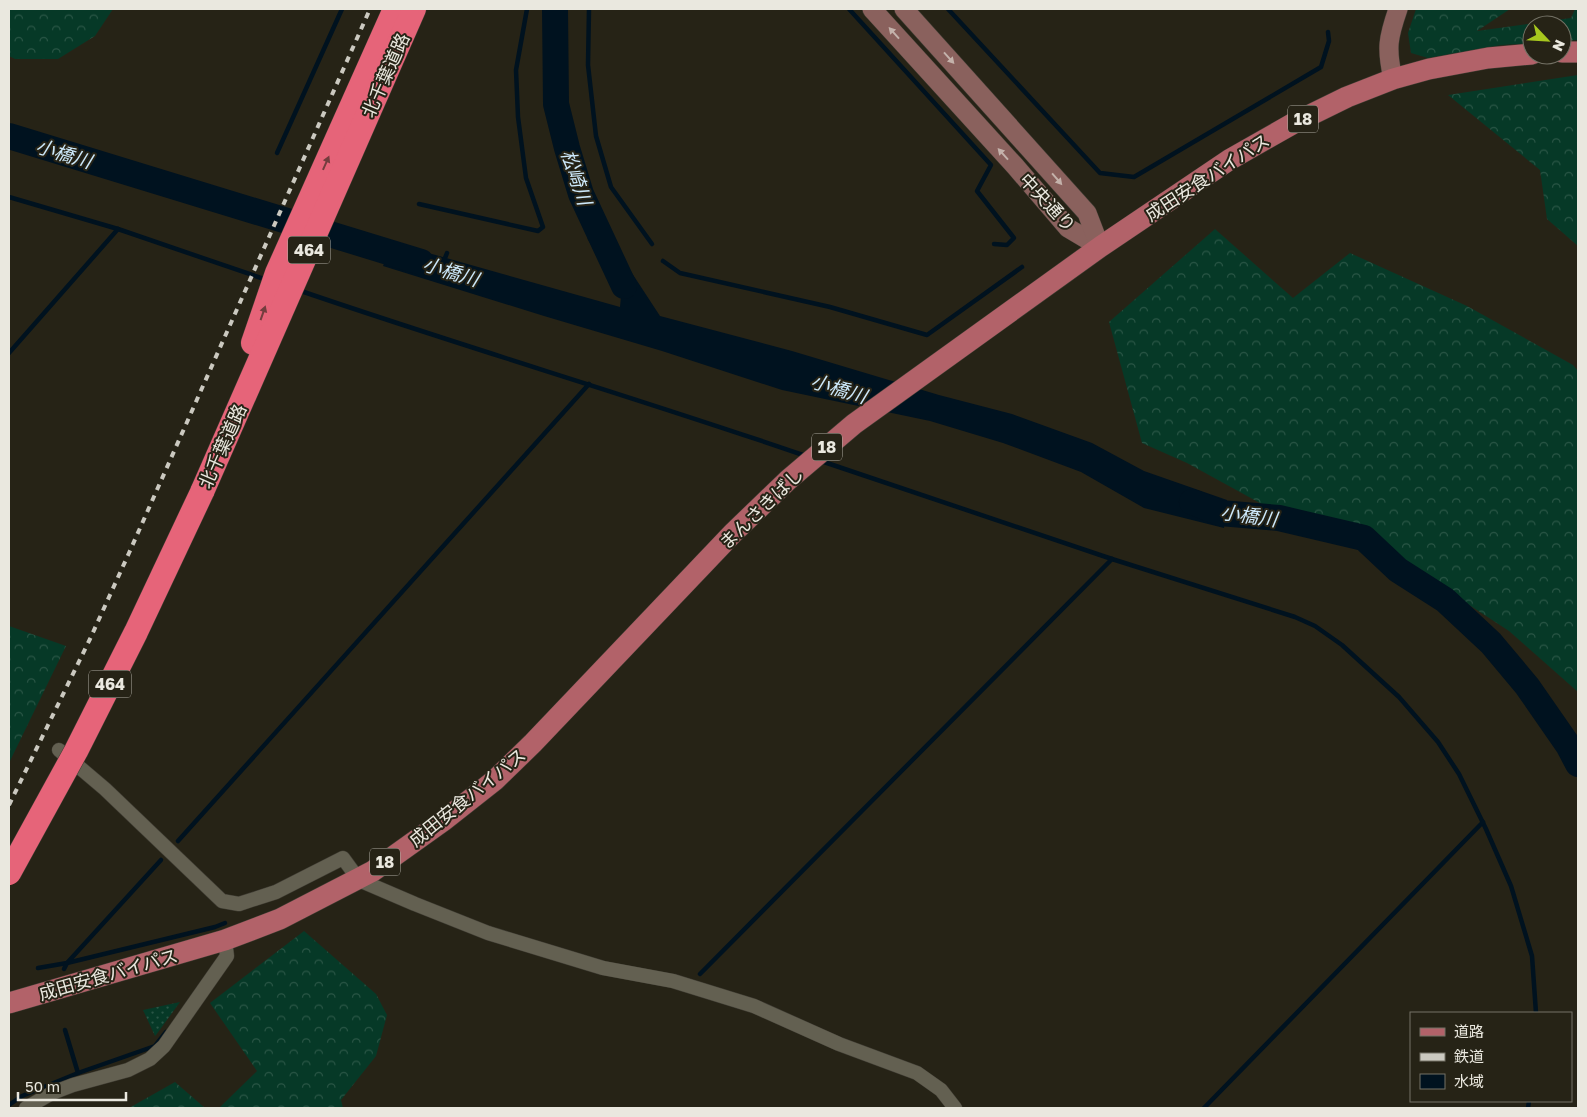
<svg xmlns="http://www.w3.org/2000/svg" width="1587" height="1117" font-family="'Golos Text','Noto Sans JP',sans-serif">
<defs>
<pattern id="grass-dots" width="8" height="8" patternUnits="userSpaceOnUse" patternTransform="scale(1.25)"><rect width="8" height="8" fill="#063927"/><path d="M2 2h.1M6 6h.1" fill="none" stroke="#2a5646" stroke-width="1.8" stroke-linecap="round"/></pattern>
<pattern id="forest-crowns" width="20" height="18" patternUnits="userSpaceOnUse" patternTransform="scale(1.25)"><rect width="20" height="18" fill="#063927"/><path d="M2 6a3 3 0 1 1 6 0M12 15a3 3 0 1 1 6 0" fill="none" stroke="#2a5646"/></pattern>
</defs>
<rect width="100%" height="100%" fill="#262316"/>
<polygon fill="url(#grass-dots)" points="180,1002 156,1035 155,1036 143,1010"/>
<g fill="url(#forest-crowns)">
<polygon points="9,9 113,9 95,36 58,59 15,59 9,56"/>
<polygon points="1416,9 1510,9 1477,31 1571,18 1575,9 1578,9 1578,40 1562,41 1562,25 1532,25 1532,43 1501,45 1428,58 1411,53 1408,33"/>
<polygon points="1578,75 1578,246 1547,219 1540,170 1448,95"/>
<polygon points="1215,229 1293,298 1350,253 1467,306 1573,365 1578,371 1578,692 1509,631 1382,548 1269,508 1187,463 1142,443 1109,322"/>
<polygon points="9,626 66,646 9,763"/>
<polygon points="304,931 376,994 387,1015 376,1056 341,1100 343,1108 219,1108 257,1071 210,1003"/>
<polygon points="175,1082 205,1108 129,1108"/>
</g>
<polygon fill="#00121f" points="587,238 626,264 660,316 792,351 939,395 1012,414 1092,443 1144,471 1227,500 1224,528 1144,508 1081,472 1003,443 930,421 782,390 662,351 544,316 383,266 393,243 620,307 621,296"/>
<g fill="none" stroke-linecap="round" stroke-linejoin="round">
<g stroke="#00121f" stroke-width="4.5">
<polyline points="589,9 588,65 596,136 611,187 652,244"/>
<polyline points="849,9 991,165 977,191 1014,238 1007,245 994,244"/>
<polyline points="948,9 1100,173 1134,177 1321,67 1329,41 1328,32"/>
<polyline points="277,153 342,9"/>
<polyline points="9,197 118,229 267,280"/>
<polyline points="419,204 538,231 543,227 526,178 518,117 516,70 527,9"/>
<polyline points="663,261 680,273 830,307 927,335 1022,267"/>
<polyline points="443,263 447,253"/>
<path d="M298,290C467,348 638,398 806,456"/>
<polyline points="9,353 118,229"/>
<polyline points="821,461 1112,559 1295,617 1315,626 1342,645 1399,697 1438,742 1459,774 1486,829 1511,886 1532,956 1536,1013"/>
<polyline points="178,841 589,384"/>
<polyline points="38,968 67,963 215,927 225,923"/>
<polyline points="64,969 67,963 161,860"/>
<polyline points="700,974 1112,559"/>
<polyline points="65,1030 78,1073"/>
<polyline points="9,1105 22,1096 78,1073 155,1046 166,1032"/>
<polyline points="1204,1108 1483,822"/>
<polyline points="1528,1108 1529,1101"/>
</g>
<g stroke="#00121f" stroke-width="26">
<polyline points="555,9 556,104 567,148 581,194 624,286"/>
<polyline points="9,136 421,262"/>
<polyline points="1192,502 1220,513 1279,518 1364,538 1398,570 1445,600 1491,643 1527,686 1568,745 1578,764"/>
</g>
<defs>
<g id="street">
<polyline points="59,750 105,789 222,901 239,904 276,892 343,858 359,880 415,904 488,933 603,968 673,981 754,1006 839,1044 917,1073 941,1090 955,1108"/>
<polyline points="26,1108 52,1093 73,1085 128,1070 150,1059 164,1046 227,956 225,940"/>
</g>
<g id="secondary">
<polyline points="872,9 1015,166 1068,228 1100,247"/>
<polyline points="904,9 1087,213 1100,247"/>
<path d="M1393,79C1386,48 1388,38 1398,9"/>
</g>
<g id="primary">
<polyline points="1562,52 1578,52"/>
<polyline points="9,1003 225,940 280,919 373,871 443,821 495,780 533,743 733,533 788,480 854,424 1100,247 1229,160 1294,123 1347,97 1393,79 1429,69 1488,58 1532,54"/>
</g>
<g id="highway">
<polyline points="253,343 277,273 395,9"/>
<polyline points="202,492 414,9"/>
</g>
</defs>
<use href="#street" stroke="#3f3c33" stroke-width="15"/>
<use href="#secondary" stroke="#3f3c33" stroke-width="20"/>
<use href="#primary" stroke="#3f3c33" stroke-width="22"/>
<use href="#highway" stroke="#3f3c33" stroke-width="25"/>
<use href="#street" stroke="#636051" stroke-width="14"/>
<use href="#secondary" stroke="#8a615d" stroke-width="19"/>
<use href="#primary" stroke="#b26269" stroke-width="21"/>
<use href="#highway" stroke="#e66479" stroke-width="24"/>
<polyline stroke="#cbc9c0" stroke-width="4" stroke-dasharray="6 6" stroke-linecap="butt" points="9,805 90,639 129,553 370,9"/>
<defs>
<polyline id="highway-bridge" points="9,873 76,751 136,632 202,492"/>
</defs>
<use href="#highway-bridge" stroke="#3f3c33" stroke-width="25" stroke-linecap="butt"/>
<use href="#highway-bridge" stroke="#e66479" stroke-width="24"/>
</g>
<defs><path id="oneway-solid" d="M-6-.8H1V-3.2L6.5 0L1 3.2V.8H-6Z" transform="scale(1.25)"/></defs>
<g fill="#c4b2ab">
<use href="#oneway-solid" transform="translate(894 33) rotate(-132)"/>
<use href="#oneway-solid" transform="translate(949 58) rotate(48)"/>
<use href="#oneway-solid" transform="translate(1003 154) rotate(-132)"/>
<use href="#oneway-solid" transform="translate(1057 179) rotate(49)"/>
</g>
<g fill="#733d3e">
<use href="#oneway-solid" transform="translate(326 163) rotate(-66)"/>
<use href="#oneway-solid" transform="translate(263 313) rotate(-71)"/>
</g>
<g text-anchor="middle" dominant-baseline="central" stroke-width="4" stroke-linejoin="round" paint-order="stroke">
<g fill="#262316" stroke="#afada3" stroke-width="1">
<rect x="1288" y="105.5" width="30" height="27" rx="4"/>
<rect x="288" y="236.5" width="42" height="27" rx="4"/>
<rect x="812" y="433.5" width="30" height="27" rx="4"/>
<rect x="89" y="670.5" width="42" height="27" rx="4"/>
<rect x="370" y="848.5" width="30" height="27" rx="4"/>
</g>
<g font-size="16" font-weight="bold" fill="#eae8df">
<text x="1303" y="119">18</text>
<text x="309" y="250">464</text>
<text x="827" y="447">18</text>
<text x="110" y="684">464</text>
<text x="385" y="862">18</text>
</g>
<g font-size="18" fill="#eae8df" stroke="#262316">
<text transform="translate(385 75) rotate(-66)">北千葉道路</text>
<text transform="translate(1207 177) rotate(-33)">成田安食バイパス</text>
<text transform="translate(1048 202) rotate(47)">中央通り</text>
<text transform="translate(222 446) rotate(-66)">北千葉道路</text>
<text transform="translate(761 508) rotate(-44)">まんさきばし</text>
<text transform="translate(467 797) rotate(-39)">成田安食バイパス</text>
<text transform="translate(108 974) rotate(-16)">成田安食バイパス</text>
</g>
<g font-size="19" font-style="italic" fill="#cde9fb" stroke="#262316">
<text transform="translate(64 153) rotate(17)">小橋川</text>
<text transform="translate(577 177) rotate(71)">松崎川</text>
<text transform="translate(451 271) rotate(17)">小橋川</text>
<text transform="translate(839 388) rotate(17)">小橋川</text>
<text transform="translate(1249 515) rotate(8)">小橋川</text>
</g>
</g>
<rect width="1587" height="1117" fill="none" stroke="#eae8df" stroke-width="20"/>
<rect x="1410" y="1012" width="162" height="90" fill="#262316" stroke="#747266"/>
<rect x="1420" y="1028" width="25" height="8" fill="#b26269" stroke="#747266"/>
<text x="1454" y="1037" font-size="15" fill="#eae8df">道路</text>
<rect x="1420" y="1053" width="25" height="8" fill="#cbc9c0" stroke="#747266"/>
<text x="1454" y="1062" font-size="15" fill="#eae8df">鉄道</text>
<rect x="1420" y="1074" width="25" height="15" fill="#00121f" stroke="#747266"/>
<text x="1454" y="1087" font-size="15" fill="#eae8df">水域</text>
<g transform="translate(1547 40) rotate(115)"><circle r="24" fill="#262316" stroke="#747266"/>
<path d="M0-4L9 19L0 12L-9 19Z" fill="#a7c71e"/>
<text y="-8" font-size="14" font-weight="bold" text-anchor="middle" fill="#eae8df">N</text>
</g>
<path d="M18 1092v8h108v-8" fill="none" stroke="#eae8df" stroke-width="2.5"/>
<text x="25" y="1092" font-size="15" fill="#eae8df" stroke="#262316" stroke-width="4" paint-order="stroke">50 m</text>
</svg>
